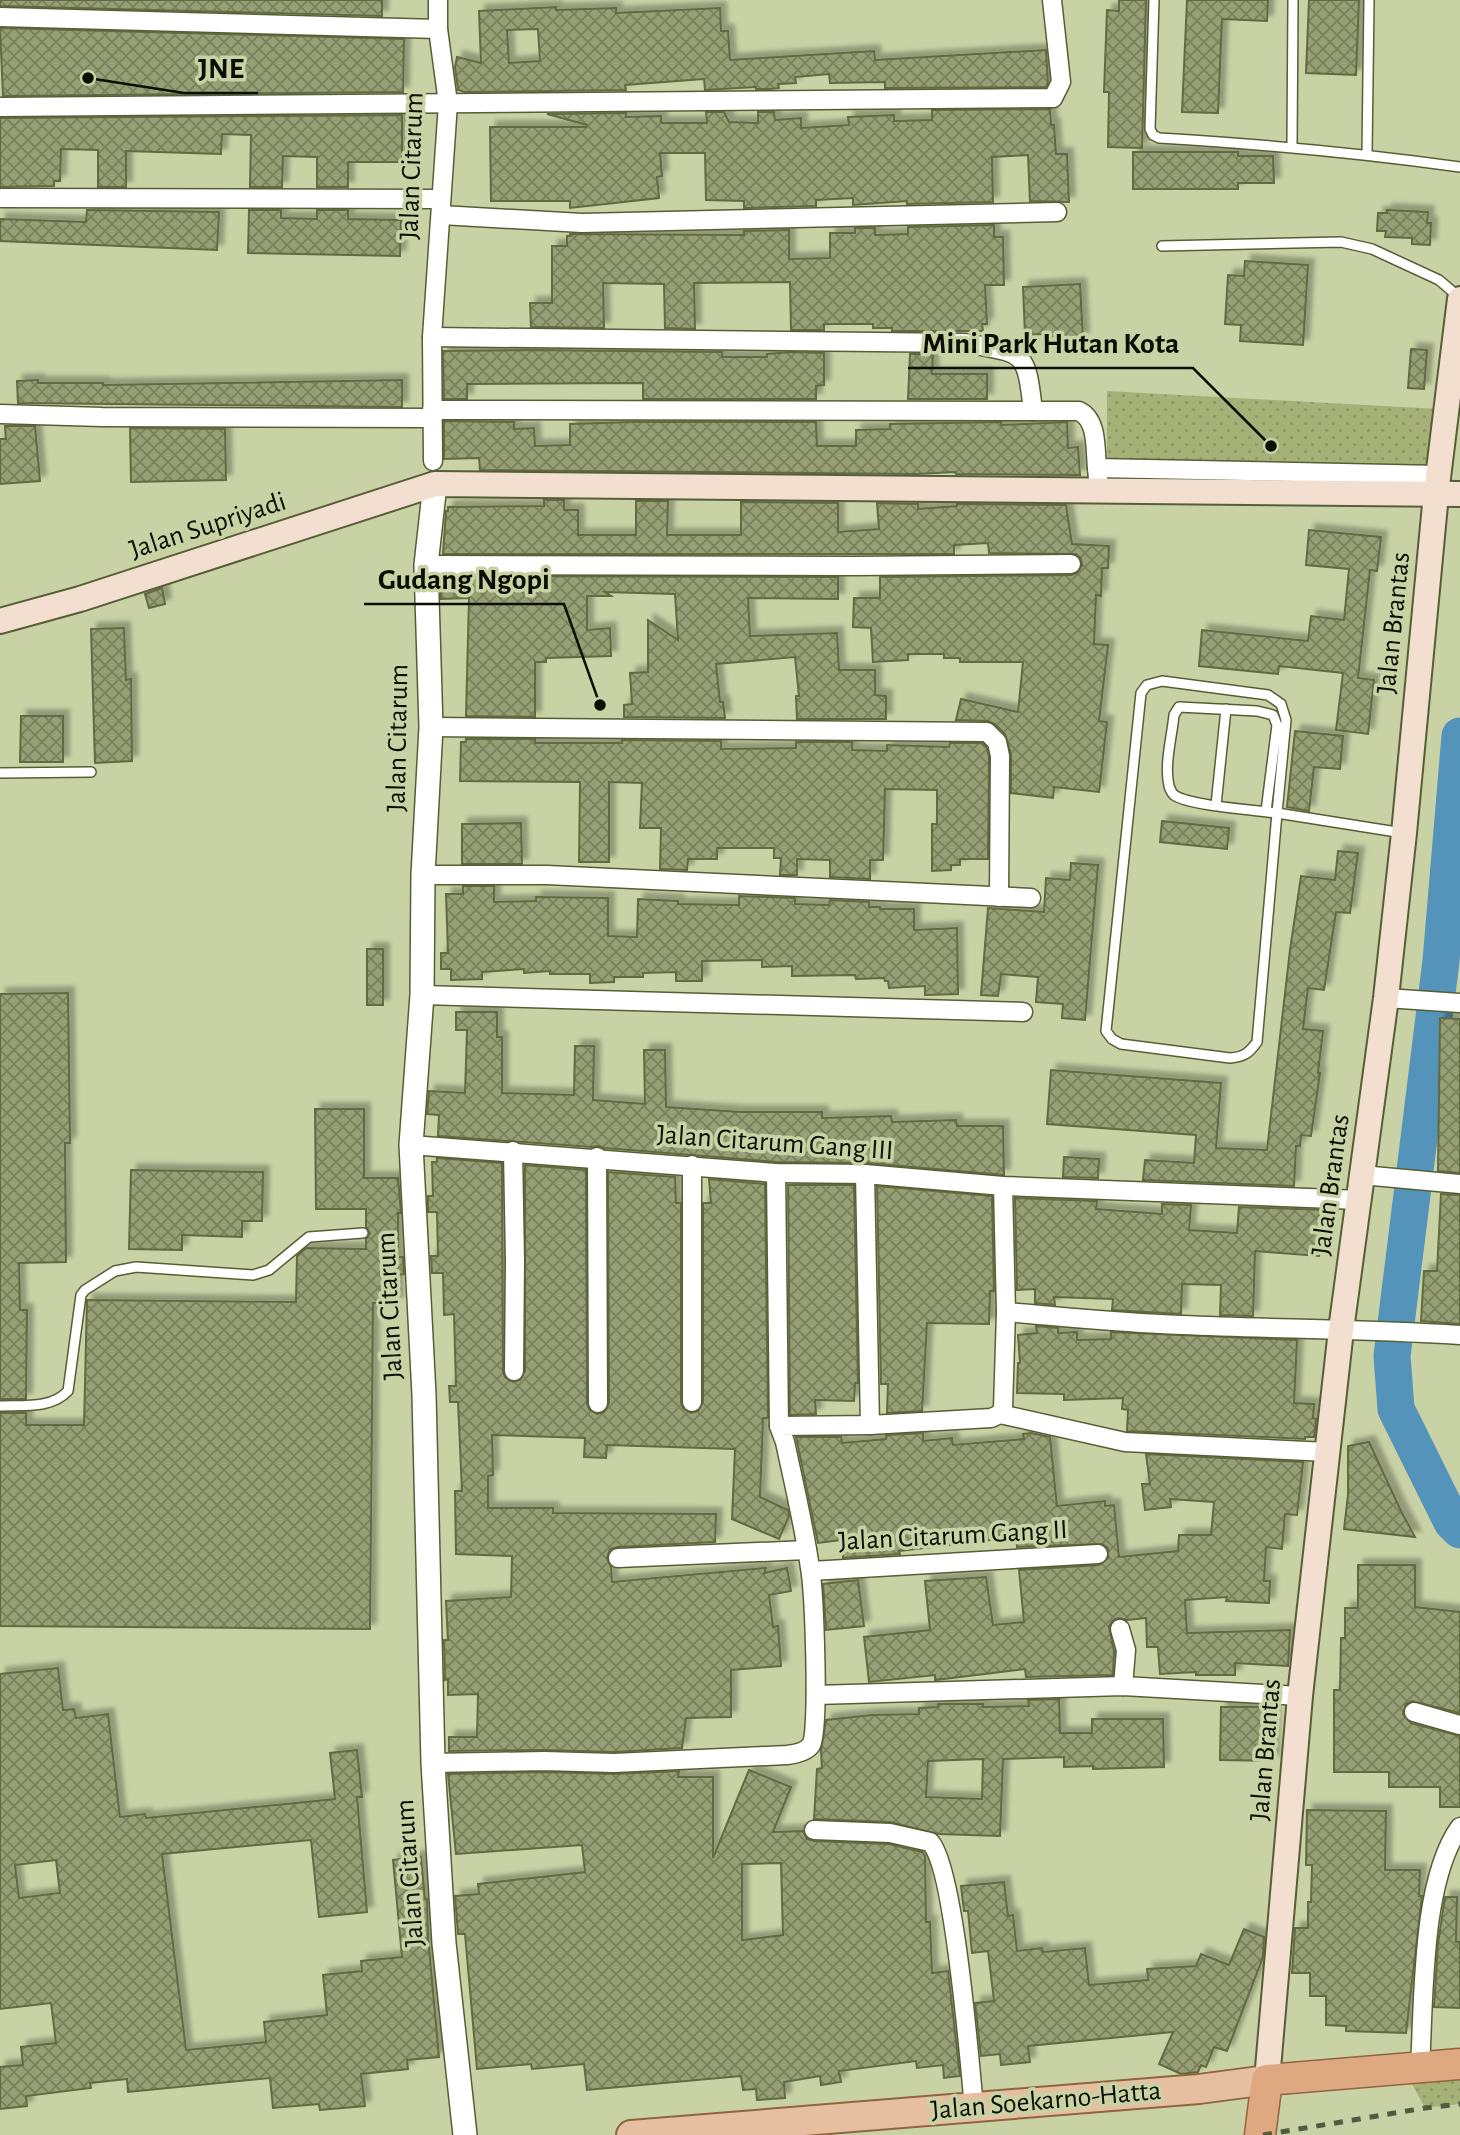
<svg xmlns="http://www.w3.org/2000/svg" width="1460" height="2135" font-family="'Alegreya Sans',sans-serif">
<defs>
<pattern id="grass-dots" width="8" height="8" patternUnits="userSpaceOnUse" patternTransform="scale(1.75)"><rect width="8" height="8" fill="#a6b178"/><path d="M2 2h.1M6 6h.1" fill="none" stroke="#8e9766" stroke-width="1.8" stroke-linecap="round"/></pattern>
<pattern id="building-cross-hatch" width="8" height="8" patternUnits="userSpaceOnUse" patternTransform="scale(1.75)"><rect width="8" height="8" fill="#979f74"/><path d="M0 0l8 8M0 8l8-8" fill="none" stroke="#7a805d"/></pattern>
<filter id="shadow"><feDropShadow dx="6" dy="-6" stdDeviation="2" flood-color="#0004"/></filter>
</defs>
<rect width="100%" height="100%" fill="#c9d2a5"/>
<g fill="url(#grass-dots)">
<polygon points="1107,391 1439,409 1431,487 1107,482"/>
<polygon points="1460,2065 1460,2104 1425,2108 1404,2069"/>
</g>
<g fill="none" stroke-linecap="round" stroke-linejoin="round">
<polyline stroke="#5493ba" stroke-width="37" points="1460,736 1441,961 1392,1356 1396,1409 1452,1522 1460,1530"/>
</g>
<g fill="url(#building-cross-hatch)" stroke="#626a40" stroke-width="2" fill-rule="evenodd" filter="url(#shadow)">
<polygon points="0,0 382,0 382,16 0,6"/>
<polygon points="1119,0 1146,0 1142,148 1108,147 1109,92 1104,92 1107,10 1119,11"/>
<polygon points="1187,0 1268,0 1267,21 1222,19 1218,113 1182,112"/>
<polygon points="1309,0 1359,0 1356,75 1306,73"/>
<path d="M556,7V10L616,8V13L720,8L721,31H728L730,60L874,51L875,60L1046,50L1048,82L1046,87L885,88V82L830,83L829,74L795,77L796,83L778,84L779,88L771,89H756V87L705,90L704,79L625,85L626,90L465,92L458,90L455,67L457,57L481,63L479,11ZM538,29L540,61L509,63L507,30Z"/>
<polygon points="0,28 404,39 403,92 3,96"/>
<polygon points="1050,109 1051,125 1054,125 1056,154 1067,154 1069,202 1030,201 1028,155 992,157 993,202 907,204 907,201 853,205 853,198 816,200 816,206 744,208 744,201 706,200 705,153 660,153 662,176 657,177 659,198 570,208 570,201 491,201 490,127 586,127 587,125 547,114 626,113 626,117 661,116 661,123 707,123 706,112 724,112 729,122 758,123 758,112 774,112 775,120 801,118 801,128 849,125 848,117 894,115 894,121 932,120 932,110"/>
<polygon points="402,115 402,162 348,162 348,187 317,187 317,157 283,156 282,187 250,187 251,135 222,134 221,154 126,151 126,187 98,187 98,150 61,149 60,181 54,181 54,186 0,187 0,118"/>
<polygon points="1133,152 1238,152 1238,156 1273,156 1274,183 1238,183 1238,189 1133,189"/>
<polygon points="87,210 219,212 217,250 0,241 0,219 86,222"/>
<polygon points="249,210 281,210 281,218 317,219 317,210 348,210 348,219 401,220 400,256 248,253"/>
<polygon points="1387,210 1428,212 1427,223 1431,223 1430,245 1412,244 1412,238 1385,237 1386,231 1377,231 1378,213 1387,213"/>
<polygon points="994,225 994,237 1003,237 1004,285 985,285 987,324 982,324 983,331 892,331 892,328 873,328 873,324 824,324 824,330 791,330 790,282 694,283 695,329 665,328 664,284 603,283 604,328 531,327 530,303 552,303 552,246 567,246 567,236 570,236 570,234 744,235 744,231 789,230 789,259 830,258 830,233 855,233 855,228 875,228 875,235 908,234 908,227"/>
<polygon points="1245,261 1308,265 1303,345 1240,341 1241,325 1225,324 1228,275 1244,276"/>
<polygon points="1080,284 1083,338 1057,340 1057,336 1045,337 1045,334 1025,335 1023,287"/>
<polygon points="1411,349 1427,350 1424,389 1408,388"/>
<polygon points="531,350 722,352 722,357 767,357 767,354 791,352 824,353 824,385 816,386 816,399 643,399 643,383 467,384 467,399 444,399 443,351"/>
<polygon points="910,354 933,354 932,374 987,374 987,399 908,399"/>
<polygon points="38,380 38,383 103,383 103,385 402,380 402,407 18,403 17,381"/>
<polygon points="444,421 514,422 514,429 534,428 535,446 570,445 570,424 632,422 816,422 817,446 856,446 856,430 890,429 890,424 1001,422 1001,425 1067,422 1068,448 1078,447 1080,475 956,474 955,472 917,474 480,470 479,458 444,459"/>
<polygon points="5,426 35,426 40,481 0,484 0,439 6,439"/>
<polygon points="130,428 225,429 226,480 131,482"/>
<polygon points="544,500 564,500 564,510 578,510 578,535 636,535 636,501 668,501 667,535 741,535 741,502 838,503 838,532 879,529 877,503 918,504 918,509 957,506 957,504 1066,505 1072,544 1109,546 1108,568 1102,568 1101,596 1096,595 1094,644 1108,645 1099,721 1107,722 1099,792 1054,787 1053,798 1011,793 1011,754 1005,734 995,724 988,721 956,720 961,699 1018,712 1023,662 960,662 960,658 944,658 944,654 908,654 908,660 873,662 871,628 853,627 854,598 880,598 880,577 1071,575 1077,573 1082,565 1081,559 1076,554 989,553 988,543 954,545 954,554 443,554 446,511 448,511 448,507 544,506"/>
<polygon points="1309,530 1381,537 1377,571 1370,570 1358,678 1374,680 1368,734 1336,730 1343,673 1279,666 1278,674 1199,666 1202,630 1308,641 1311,616 1344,620 1349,569 1306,565"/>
<polygon points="440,576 838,577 838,599 748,598 750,636 837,633 839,670 875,670 875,695 886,696 886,719 797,719 796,696 799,696 795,657 716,664 720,702 723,702 725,718 624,717 624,705 632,704 630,673 648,672 648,620 678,640 675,594 605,592 611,596 587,596 587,630 610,628 611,656 546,658 546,662 535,662 535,717 466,716 469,598 441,599"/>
<polygon points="162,588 165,604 149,608 145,594"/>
<polygon points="124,628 126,680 131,679 132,761 95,763 91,629"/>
<polygon points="21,716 63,716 63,762 20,762"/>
<polygon points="1295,731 1343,736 1340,769 1314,767 1309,811 1287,807"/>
<polygon points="466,739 535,739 535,743 622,743 622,740 721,741 721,749 796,748 796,742 852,742 852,750 887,751 887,745 949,747 950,743 982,743 987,748 989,757 988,859 960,859 960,865 951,865 951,870 932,871 932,824 937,824 937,790 885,789 883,860 870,860 870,879 830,877 830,860 797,859 797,875 780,875 781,858 774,858 774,848 717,848 717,859 688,859 687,870 660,869 661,828 640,828 642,783 609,782 609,862 579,862 580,782 460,781 461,742 466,742"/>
<polygon points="1162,821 1229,828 1227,849 1160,842"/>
<polygon points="521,823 522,864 462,864 462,824"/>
<polygon points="1338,851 1358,853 1350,913 1336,912 1324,990 1308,988 1303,1029 1323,1031 1318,1073 1320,1073 1311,1136 1301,1135 1300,1146 1296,1146 1294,1186 1143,1180 1145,1160 1194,1163 1196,1135 1047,1124 1051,1070 1221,1083 1216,1148 1267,1150 1290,950 1301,876 1335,880"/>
<polygon points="1071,863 1098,865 1085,1020 1062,1018 1063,1004 1036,1002 1038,977 1001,974 998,996 981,995 988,908 1044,912 1046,878 1070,880"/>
<polygon points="463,886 494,886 494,902 536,901 536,897 608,898 608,936 637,937 638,899 678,901 678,904 739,905 739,896 795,898 795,904 829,905 830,900 869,902 869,907 880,907 880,909 914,909 914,930 957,928 958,994 925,995 925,986 889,988 888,981 885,981 884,978 856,979 855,975 792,976 792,966 762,967 762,960 702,961 702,981 676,981 676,972 643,973 643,977 614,977 614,982 590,983 590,974 550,974 550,971 524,973 524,969 482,972 482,979 451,980 451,969 441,969 441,953 448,953 446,894 463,894"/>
<rect x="367" y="949" width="16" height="56"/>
<polygon points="68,993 70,1143 65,1143 66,1262 19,1263 20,1310 27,1310 26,1399 0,1399 0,994"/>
<polygon points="456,1012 497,1012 497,1037 502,1037 502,1093 574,1095 575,1046 594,1046 593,1100 645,1104 644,1050 665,1050 666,1107 741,1112 822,1112 822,1118 891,1116 892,1122 956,1120 957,1126 1003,1126 1004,1175 866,1163 776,1162 604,1148 598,1146 591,1147 438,1136 439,1115 427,1114 429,1091 465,1093 467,1030 456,1030"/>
<polygon points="1440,1018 1460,1019 1460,1173 1438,1171"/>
<polygon points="315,1109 364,1109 364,1178 398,1178 401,1213 398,1213 398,1257 403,1257 404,1274 397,1275 397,1303 373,1303 370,1629 0,1626 0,1413 26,1413 26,1425 84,1425 87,1300 296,1302 297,1256 306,1248 366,1249 366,1239 370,1233 366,1227 366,1209 316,1209"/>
<polygon points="1064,1157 1099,1159 1098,1178 1063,1177"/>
<polygon points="437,1158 502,1163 503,1371 505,1377 513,1382 520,1380 525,1371 525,1165 586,1170 587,1403 589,1409 597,1414 604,1412 609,1403 608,1172 675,1177 676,1203 681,1203 681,1402 683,1408 691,1413 698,1411 703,1402 703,1203 711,1203 709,1179 765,1184 768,1418 763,1418 760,1497 788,1510 789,1516 779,1539 732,1519 735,1449 607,1445 606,1458 584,1457 585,1438 492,1435 493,1475 488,1476 488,1508 553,1508 553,1513 716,1514 715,1542 618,1547 610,1549 607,1558 611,1567 612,1582 766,1568 764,1573 787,1568 791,1591 769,1595 773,1627 778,1626 781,1666 731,1670 731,1717 686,1718 682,1748 614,1752 544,1750 449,1751 449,1737 477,1737 478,1694 448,1695 448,1679 445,1680 444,1640 448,1640 446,1601 511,1597 512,1556 456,1554 455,1491 462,1491 458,1402 450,1402 449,1386 456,1386 454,1314 444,1315 443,1273 432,1273 431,1256 438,1256 437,1212 428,1212 428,1196 433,1196 432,1162 437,1162"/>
<polygon points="131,1170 263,1172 262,1221 242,1221 242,1237 182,1235 182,1250 129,1249"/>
<polygon points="788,1185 854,1185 858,1383 855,1383 854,1401 815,1400 816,1414 790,1415"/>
<polygon points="877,1186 992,1196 994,1291 990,1291 989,1324 927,1323 922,1411 887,1413 888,1384 881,1384"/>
<polygon points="1441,1194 1460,1195 1460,1324 1421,1321 1424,1271 1437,1271"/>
<polygon points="1015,1198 1097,1201 1096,1209 1162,1214 1162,1204 1191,1205 1189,1230 1237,1233 1239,1207 1327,1210 1324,1249 1319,1248 1319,1256 1255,1251 1253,1316 1220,1315 1221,1285 1182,1284 1181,1314 1112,1310 1113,1299 1054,1297 1055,1305 1035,1303 1035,1289 1017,1290"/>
<polygon points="1036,1326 1058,1328 1058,1333 1077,1332 1077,1340 1111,1339 1111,1332 1297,1340 1294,1403 1314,1404 1313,1418 1316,1419 1314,1437 1305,1437 1305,1439 1127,1431 1128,1410 1122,1409 1123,1398 1064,1400 1064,1394 1017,1393 1018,1363 1020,1363 1018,1335 1037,1333"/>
<polygon points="923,1433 923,1441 952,1438 953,1445 1024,1439 1023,1434 1031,1433 1050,1437 1057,1506 1105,1501 1105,1506 1114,1505 1119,1557 1178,1551 1179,1535 1211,1535 1214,1502 1170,1499 1171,1507 1145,1510 1142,1484 1150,1484 1146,1454 1303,1462 1297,1515 1285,1514 1282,1549 1266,1547 1264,1581 1270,1581 1269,1603 1226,1601 1227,1597 1185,1600 1187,1633 1290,1630 1288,1666 1235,1663 1235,1675 1196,1675 1196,1672 1160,1674 1158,1647 1147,1647 1146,1618 1127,1620 1118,1618 1112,1621 1109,1627 1114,1651 1113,1675 1026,1677 1025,1669 935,1680 935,1675 869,1682 864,1637 930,1630 925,1581 986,1577 993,1625 1024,1622 1019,1570 1099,1565 1108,1558 1108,1548 1102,1544 1017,1547 1016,1537 899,1551 900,1554 843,1558 842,1540 818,1543 796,1437 841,1437 842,1443 886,1439 886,1435"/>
<polygon points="1369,1442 1400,1509 1415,1537 1344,1529 1348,1495 1348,1446"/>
<polygon points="1358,1565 1415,1565 1415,1607 1460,1612 1460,1713 1412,1701 1406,1704 1403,1714 1411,1723 1460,1736 1460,1807 1440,1807 1440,1787 1389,1787 1389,1772 1334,1772 1334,1690 1340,1690 1341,1638 1345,1638 1345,1608 1358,1608"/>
<polygon points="858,1580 864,1626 826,1630 823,1584"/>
<path d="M58,1668L63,1710L74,1709L76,1718L108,1714L120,1817L145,1814L146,1818L335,1799L330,1753L357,1750L362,1797H357L367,1912L319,1917L311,1840L162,1854L186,2050L266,2042L264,2022L327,2015L323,1975L362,1971L361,1961L402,1957L393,1860L421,1857L425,1899H427L428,1937L439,2057L407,2060L408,2069L361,2074L365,2106L320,2110L319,2104L273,2108L270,2078L128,2092L127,2079L90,2083L91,2088L26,2096L27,2106L0,2109V2067L23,2065L21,2047L56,2043L51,2003L0,2009V1674ZM56,1860L60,1893L19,1898L15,1865Z"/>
<path d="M1059,1699L1060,1733H1092V1719H1163L1164,1767L1093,1769V1766L1064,1767V1757L1003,1759L1000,1836L938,1834L890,1822L814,1819L817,1769L822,1768L821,1750L826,1720L872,1715L919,1714V1708L938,1707V1704H983V1707L1029,1706L1028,1700ZM983,1759L982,1799L926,1797L928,1761Z"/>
<polygon points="1221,1707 1274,1707 1273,1761 1220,1760"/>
<path d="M749,1770L791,1787L773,1832L803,1831L807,1839L814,1841L889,1844L922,1852L925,1856L926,1922H930L932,1973L948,1971L960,2076L944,2078L943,2065L917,2068L916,2061L839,2071L841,2082L821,2085L820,2076L784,2082L785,2098L757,2100L756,2089L743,2090L741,2076L587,2090L584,2064L532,2069L531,2064L477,2069L465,1934H458L455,1896L479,1894L478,1884L585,1872L582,1845L456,1854L448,1774L544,1772L614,1774L679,1771L678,1777H713V1858ZM781,1863L783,1935L742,1940V1864Z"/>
<polygon points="1307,1810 1386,1811 1385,1870 1420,1870 1419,1896 1422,1896 1406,2033 1346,2031 1346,2026 1326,2025 1326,1996 1310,1996 1310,1973 1292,1973 1295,1928 1308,1928 1308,1902 1311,1902 1312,1865 1306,1865"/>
<polygon points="1004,1882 1008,1916 1013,1915 1017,1951 1042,1948 1043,1952 1085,1948 1089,1985 1148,1980 1147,1969 1196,1966 1201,1954 1229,1965 1244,1929 1264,1937 1263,1957 1227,2051 1214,2047 1206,2067 1201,2065 1198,2072 1181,2074 1159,2064 1173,2032 1028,2046 1030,2062 1001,2065 1000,2054 981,2056 975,2003 994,2001 988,1951 972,1953 968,1911 964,1911 961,1886"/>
<polygon points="1445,1897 1457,1897 1456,1942 1460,1942 1460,2008 1434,2007 1438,1943"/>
</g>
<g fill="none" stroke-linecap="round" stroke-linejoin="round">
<defs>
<g id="service">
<path d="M1154,0L1150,129L1153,135L1159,138C1260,144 1360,153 1460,167"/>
<polyline points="1292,146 1293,0"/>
<polyline points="1367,154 1369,0"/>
<polyline points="1162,246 1341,242 1372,249 1439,280 1459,297"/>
<polyline points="0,773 91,772"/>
<polyline points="1216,805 1226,709"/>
<path d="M1266,811L1277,725L1273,715L1257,711L1179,707L1174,715C1172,737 1164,764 1169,786C1170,789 1172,793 1174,795C1189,806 1256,810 1277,813L1257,1042C1249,1053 1244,1057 1230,1058L1121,1044L1112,1039L1106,1031L1141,693L1147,685L1162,681L1268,695L1281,704L1286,720L1277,813L1403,833"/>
<path d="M0,1406C24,1405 51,1409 68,1391L81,1295L85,1290L115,1271L136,1267L253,1275L269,1270L309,1237L363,1233"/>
</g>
<g id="minor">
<polyline points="0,17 438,29"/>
<polyline points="0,107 1053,98 1061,82 1052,0"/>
<polyline points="2,198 440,199"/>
<polyline points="441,215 582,223 1057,212"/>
<path d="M432,337L965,343C1025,354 1026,349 1033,411"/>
<path d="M432,410L1079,411C1098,420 1095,449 1097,468"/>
<polyline points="0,414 102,417 432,418"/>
<polyline points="433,461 432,337 448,103 438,29 438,0"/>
<polyline points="1098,479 1097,468 1439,475"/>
<polyline points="426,565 854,566 1071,564"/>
<polyline points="431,727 987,732 997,742 1000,756 999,897"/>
<polyline points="423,875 547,875 1031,898"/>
<polyline points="422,995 1023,1012"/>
<polyline points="1386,998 1460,1003"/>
<polyline points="411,1145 776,1173 865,1174 1003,1186 1360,1200"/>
<polyline points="513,1151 515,1261 514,1371"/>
<polyline points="597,1157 598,1403"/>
<polyline points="776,1173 779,1426"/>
<polyline points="865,1174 870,1425"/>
<polyline points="1362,1175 1460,1184"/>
<path d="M1006,1312C1065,1317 1123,1323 1182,1325C1275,1329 1368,1329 1460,1335"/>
<polyline points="692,1402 692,1165"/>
<polyline points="1000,1414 1125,1442 1328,1452"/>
<polyline points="618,1558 807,1550"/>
<polyline points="811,1571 1098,1554"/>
<polyline points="1120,1629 1126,1650 1123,1686"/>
<polyline points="816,1695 1123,1686 1300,1696"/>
<polyline points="1414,1712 1460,1725"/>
<path d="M433,1763L544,1761L614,1763L787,1755C796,1754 806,1752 811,1745C820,1731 814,1591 810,1568C804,1526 794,1484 785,1442L779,1426L870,1425L991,1418L1000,1414L1003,1408L1006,1312L1003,1186"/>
<path d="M814,1830L890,1833L930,1842C954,1865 970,2065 974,2108"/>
<path d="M1420,2067C1424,2000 1421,1881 1460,1827"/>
</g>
<polyline id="tertiary" points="435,484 426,565 431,727 423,875 422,995 411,1145 424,1395 433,1763 444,1943 465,2135"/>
<g id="secondary">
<polyline points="0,621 80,599 435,484 1460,494"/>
<polyline points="1267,2080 1300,1696 1341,1330 1386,998 1404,833 1436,494 1460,299"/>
</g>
<polyline id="primary" points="631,2135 1199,2089 1267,2080"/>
<polyline id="trunk" points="1260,2135 1267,2080 1460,2064"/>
</defs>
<use href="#service" stroke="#565e35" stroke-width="12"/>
<use href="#minor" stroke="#565e35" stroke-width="21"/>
<use href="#tertiary" stroke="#565e35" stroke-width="26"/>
<use href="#secondary" stroke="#565e35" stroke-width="28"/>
<use href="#primary" stroke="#8f643f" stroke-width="32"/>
<use href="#trunk" stroke="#8f643f" stroke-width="33"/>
<use href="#service" stroke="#fff" stroke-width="9"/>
<use href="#minor" stroke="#fff" stroke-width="18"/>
<use href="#tertiary" stroke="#fff" stroke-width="23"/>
<use href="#secondary" stroke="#f3dfd0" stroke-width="24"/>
<use href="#primary" stroke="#e6bea0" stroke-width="28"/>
<use href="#trunk" stroke="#dea880" stroke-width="30"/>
<polyline stroke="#545940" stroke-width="5" stroke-dasharray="9 9" stroke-linecap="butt" points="1263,2135 1425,2108 1460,2104"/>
</g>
<g text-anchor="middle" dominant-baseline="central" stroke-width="7" stroke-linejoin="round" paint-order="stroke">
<g font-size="28" fill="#0c0e01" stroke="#c9d2a5">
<text transform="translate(412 166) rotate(-88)">Jalan Citarum</text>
<text transform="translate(208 526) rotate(-18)">Jalan Supriyadi</text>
<text transform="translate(1394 623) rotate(-84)">Jalan Brantas</text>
<text transform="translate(398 738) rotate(-89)">Jalan Citarum</text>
<text transform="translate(775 1143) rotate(4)">Jalan Citarum Gang III</text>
<text transform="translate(1331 1185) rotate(-82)">Jalan Brantas</text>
<text transform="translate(390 1306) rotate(-93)">Jalan Citarum</text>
<text transform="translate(953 1536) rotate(-3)">Jalan Citarum Gang II</text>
<text transform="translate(1266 1750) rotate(-85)">Jalan Brantas</text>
<text transform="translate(410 1873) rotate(-94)">Jalan Citarum</text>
<text transform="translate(1046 2101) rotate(-5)">Jalan Soekarno-Hatta</text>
</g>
</g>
<path fill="none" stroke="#0c0e01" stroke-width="2.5" d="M88 78L184 93H258M1271 446L1193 368H908M600 705L564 604H364"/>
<g fill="#0c0e01" stroke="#c9d2a5" stroke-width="2.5">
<circle cx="88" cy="78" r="7"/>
<circle cx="1271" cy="446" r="7"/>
<circle cx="600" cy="705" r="7"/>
</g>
<g font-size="30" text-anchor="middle" font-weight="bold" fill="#0c0e01" stroke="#c9d2a5" stroke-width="7" stroke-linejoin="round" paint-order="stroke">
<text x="221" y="78">JNE</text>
<text x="1051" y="353">Mini Park Hutan Kota</text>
<text x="464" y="589">Gudang Ngopi</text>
</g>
</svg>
